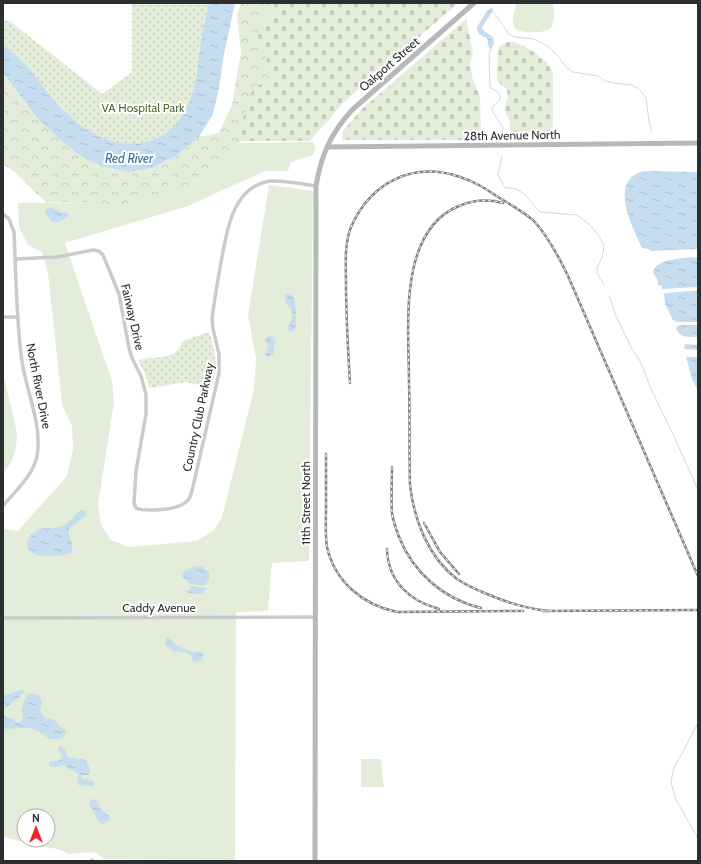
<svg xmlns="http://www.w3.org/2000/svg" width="701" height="864" font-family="Cabin,sans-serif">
<defs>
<pattern id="forest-crowns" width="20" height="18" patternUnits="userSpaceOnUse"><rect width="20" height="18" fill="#e4edda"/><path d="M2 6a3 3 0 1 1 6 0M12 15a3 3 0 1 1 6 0" fill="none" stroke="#c4ccbb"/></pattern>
<pattern id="cemetery-stones" width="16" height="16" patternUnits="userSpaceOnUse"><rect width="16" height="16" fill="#e4edda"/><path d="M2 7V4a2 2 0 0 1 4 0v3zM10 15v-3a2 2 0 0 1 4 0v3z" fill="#c4ccbb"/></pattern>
<pattern id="park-dots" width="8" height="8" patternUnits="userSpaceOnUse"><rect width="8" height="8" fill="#e4edda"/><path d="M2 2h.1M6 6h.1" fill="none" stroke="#c4ccbb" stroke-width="1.8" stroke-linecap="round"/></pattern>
<pattern id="water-ripples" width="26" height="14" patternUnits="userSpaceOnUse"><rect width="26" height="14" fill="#c5ddef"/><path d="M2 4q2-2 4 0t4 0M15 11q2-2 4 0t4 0" fill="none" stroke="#aabecd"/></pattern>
</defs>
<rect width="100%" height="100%" fill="#fff"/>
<g fill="#e4edda" fill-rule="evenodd">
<path d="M516,3H553C554,10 555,19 552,26C547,35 523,33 515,29C510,20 515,13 516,3Z"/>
<path d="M312,142L316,146L313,155L291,162L288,171H265L188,206L65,243L112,381L114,403L98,504L101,525L111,540L128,547L196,541L213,531L222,517L254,389L256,359L248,315L269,185L313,191L309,561L272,563L268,611L236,612L235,860L104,859L95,852L69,854L58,849L43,847L3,837V529L18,531L67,476L73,449L72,426L62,404L48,273L42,252L28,245L19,227L18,203L95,202L158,188L240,143ZM24,816H48V840H24Z"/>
<path d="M3,372L17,433C17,449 14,461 3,473Z"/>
<polygon points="361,759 381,759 384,787 361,787"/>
</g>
<polygon fill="url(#forest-crowns)" points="241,3 274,3 259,43 265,52 272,80 243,118 241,141 218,165 201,181 181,188 163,190 156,196 148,199 122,204 109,205 95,202 47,202 38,195 16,173 3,164 3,73 38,119 60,140 79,155 101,166 129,172 152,168 176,156 199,137 219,133 232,105 241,51 237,16"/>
<g fill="url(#cemetery-stones)">
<polygon points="274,3 458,3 343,103 310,141 241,141 243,118 253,88 271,80 265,52 259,44 258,32 262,21 269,17"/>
<polygon points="466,19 473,52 470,64 473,81 480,96 481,140 342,140 343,131 362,109"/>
<path d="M512,41C526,47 547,57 553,73V126L549,133L544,137H510V125L509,119L504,109C506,102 511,95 505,88C503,86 500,84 498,81C495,74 498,55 499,47L505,43Z"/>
</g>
<g fill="url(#park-dots)">
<path d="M132,3H209C205,19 202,35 199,51C197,63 197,75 194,87C186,119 165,146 129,144C105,142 84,131 67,114C60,107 53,100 46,92C39,83 32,72 24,63C18,56 10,51 3,46V19L11,22L102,94L132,72Z"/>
<path d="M209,332C217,356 217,363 212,388L186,382L149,388L145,374L138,360C158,355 175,362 183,341Z"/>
</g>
<g fill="url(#water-ripples)">
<path d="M209,3H235L224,54L219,88L213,114L199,137L176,156L152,168L129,172L101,166L79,155L60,140L38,119L3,73V46C10,51 18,56 24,63C40,81 52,101 70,116C90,134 114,147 141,143C171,139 187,114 194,87C197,76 197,65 199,54C201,37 205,20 209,3Z"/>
<path d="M492,7L493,11L482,27L484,31L493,37L494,43L491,50L489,48L487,38C481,36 477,34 477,27L487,11Z"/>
<path d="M644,171L698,172V249L651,251L648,249L642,248C633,227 607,180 644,171Z"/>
<polygon points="50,207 58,211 66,213 68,214 67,218 56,223 51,221 45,213 45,211"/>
<path d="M698,257V287L662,289V286L657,284L658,281L653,272C656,258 686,258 698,257Z"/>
<polygon points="691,291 698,291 698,322 677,322 673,320 665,304 664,294 666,293"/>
<path d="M286,294H288L293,296C296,303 297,321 295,329L291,332L288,329C289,323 293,318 292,312C291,304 281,303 286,294Z"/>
<path d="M682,325H698V337C689,337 679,338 676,328L678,326Z"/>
<polygon points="268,336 273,337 276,342 274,346 274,354 269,357 265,355 268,346 265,339"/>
<polygon points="685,344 698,345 698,350 685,349 684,348"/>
<polygon points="686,357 698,357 698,391 692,379"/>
<path d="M81,510L86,511V516L69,528C67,539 75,541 71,553C62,556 27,561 27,544C27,540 30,536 33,533C42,525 52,530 62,526C71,523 74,514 81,510Z"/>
<polygon points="198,566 203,567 209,572 209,580 205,585 191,584 182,577 183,572 193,567"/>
<polygon points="191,586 207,588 203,593 193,594 187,592 191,589"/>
<path d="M166,638H169C173,644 187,652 194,652C197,652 197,650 200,652C204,653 203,657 202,660C196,664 191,662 191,655L185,652L173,651L165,644Z"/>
<path d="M23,689L24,691C20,699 10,703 4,710L5,716L8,719L13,718L16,722H20L23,719C24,715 21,712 22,709C23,703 25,697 30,693L39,695L42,702L40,711L45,718L55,720L59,726L64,729L66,732L64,737L59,739H49C33,725 26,728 6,729L3,727V696Z"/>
<path d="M60,746L65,748L68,757L85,760L89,766L90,773L88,775H82V778L93,781L95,783L93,786L78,785L77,781L79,775C75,770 69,771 63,765L54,767L49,766V763L50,761H58L63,758L58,749Z"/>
<polygon points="91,799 96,800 100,808 110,817 110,820 103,824 99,822 89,804"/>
</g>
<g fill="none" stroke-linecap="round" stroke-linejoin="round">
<g stroke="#c5ddef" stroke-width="1">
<polyline points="490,8 493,11 509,34 514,37 534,39 546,45 558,56 566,67 573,72 598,76 605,81 613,83 632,85 641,91 646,98 649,122 652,131"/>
<path d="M491,50L489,54L490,86L491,88C497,92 501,92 500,100L493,106L492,110L503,128L502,137"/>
<path d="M502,156L498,175L504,187C508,189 511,187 516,189C528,194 531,204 540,212L577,215L590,225L600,237L604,246L602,258L597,268V273L604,285"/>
<polyline points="609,296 616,316 631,347 640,361 652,391 672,432 698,490"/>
<polyline points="698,723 673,770 671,783 676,800 698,838"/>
</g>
<g stroke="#cbcbcb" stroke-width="3.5">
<path d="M3,214L9,219L14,232C16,272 16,313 21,354C24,387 43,423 37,456C33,476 15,491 3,506"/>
<path d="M15,259L57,257L93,250L99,251L103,255L119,294L129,348L132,358L141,376L146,394V414L136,471L134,503L136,508C146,512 178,510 186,502C190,499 191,495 192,491L219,373V354L213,329L212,319C214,302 217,285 220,268C226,237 230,187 270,181C284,180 301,184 316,186"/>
<polyline points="3,317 18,317"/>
<polyline points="3,618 315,617"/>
<polyline points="92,860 92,861"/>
</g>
<g stroke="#b8b8b8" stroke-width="5">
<polyline points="327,147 698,143"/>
<path d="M315,861L316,186C321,155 331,133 352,110L474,3"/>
</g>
<defs>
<g id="rail">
<path d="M503,203C488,199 473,200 459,206C397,231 409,329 409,382C410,417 409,451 410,485C414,520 428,557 457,579C466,585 477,590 487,594C508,603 527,609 549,611"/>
<path d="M350,383C348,350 346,317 346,284C346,265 344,245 351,227C371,182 413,161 460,177C474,181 486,189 498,197C510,204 522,211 533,220C548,236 559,257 568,276L698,576"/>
<path d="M326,454C326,472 326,489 326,507C326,520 325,534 327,547C335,582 363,605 397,612L523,611"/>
<path d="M392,467C392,482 391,498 392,513C393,521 396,529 399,537C413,572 443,599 481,608"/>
<polyline points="424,523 440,552 459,574"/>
<path d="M387,549C388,581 409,601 439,609"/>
<polyline points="543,611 698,610"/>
</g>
</defs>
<use href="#rail" stroke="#838383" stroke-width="2.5"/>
<use href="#rail" stroke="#fff" stroke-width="1" stroke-dasharray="3" stroke-linecap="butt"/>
</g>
<g text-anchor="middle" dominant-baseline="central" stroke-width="4" stroke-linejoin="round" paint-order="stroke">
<g font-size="12" fill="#2e2e2e" stroke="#fff">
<text transform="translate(389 64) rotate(-41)">Oakport Street</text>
<text transform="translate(512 135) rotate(-1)">28th Avenue North</text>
<text transform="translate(133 317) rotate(77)">Fairway Drive</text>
<text transform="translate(39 386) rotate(79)">North River Drive</text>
<text transform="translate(198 417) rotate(-78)">Country Club Parkway</text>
<text transform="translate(305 503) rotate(-90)">11th Street North</text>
<text x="159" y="607">Caddy Avenue</text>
</g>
<g font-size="12" fill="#506e37" stroke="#fff">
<text x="143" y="107">VA Hospital Park</text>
</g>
<g font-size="13" font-style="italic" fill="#356f97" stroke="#fff">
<text x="129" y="158">Red River</text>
</g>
</g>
<rect width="701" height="864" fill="none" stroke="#2e2e2e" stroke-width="8"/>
<g transform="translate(36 828)"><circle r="19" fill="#ffffff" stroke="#ababab"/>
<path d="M0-3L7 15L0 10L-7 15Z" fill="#f4212c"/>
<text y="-6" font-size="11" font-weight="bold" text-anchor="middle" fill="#2e2e2e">N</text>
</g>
</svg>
